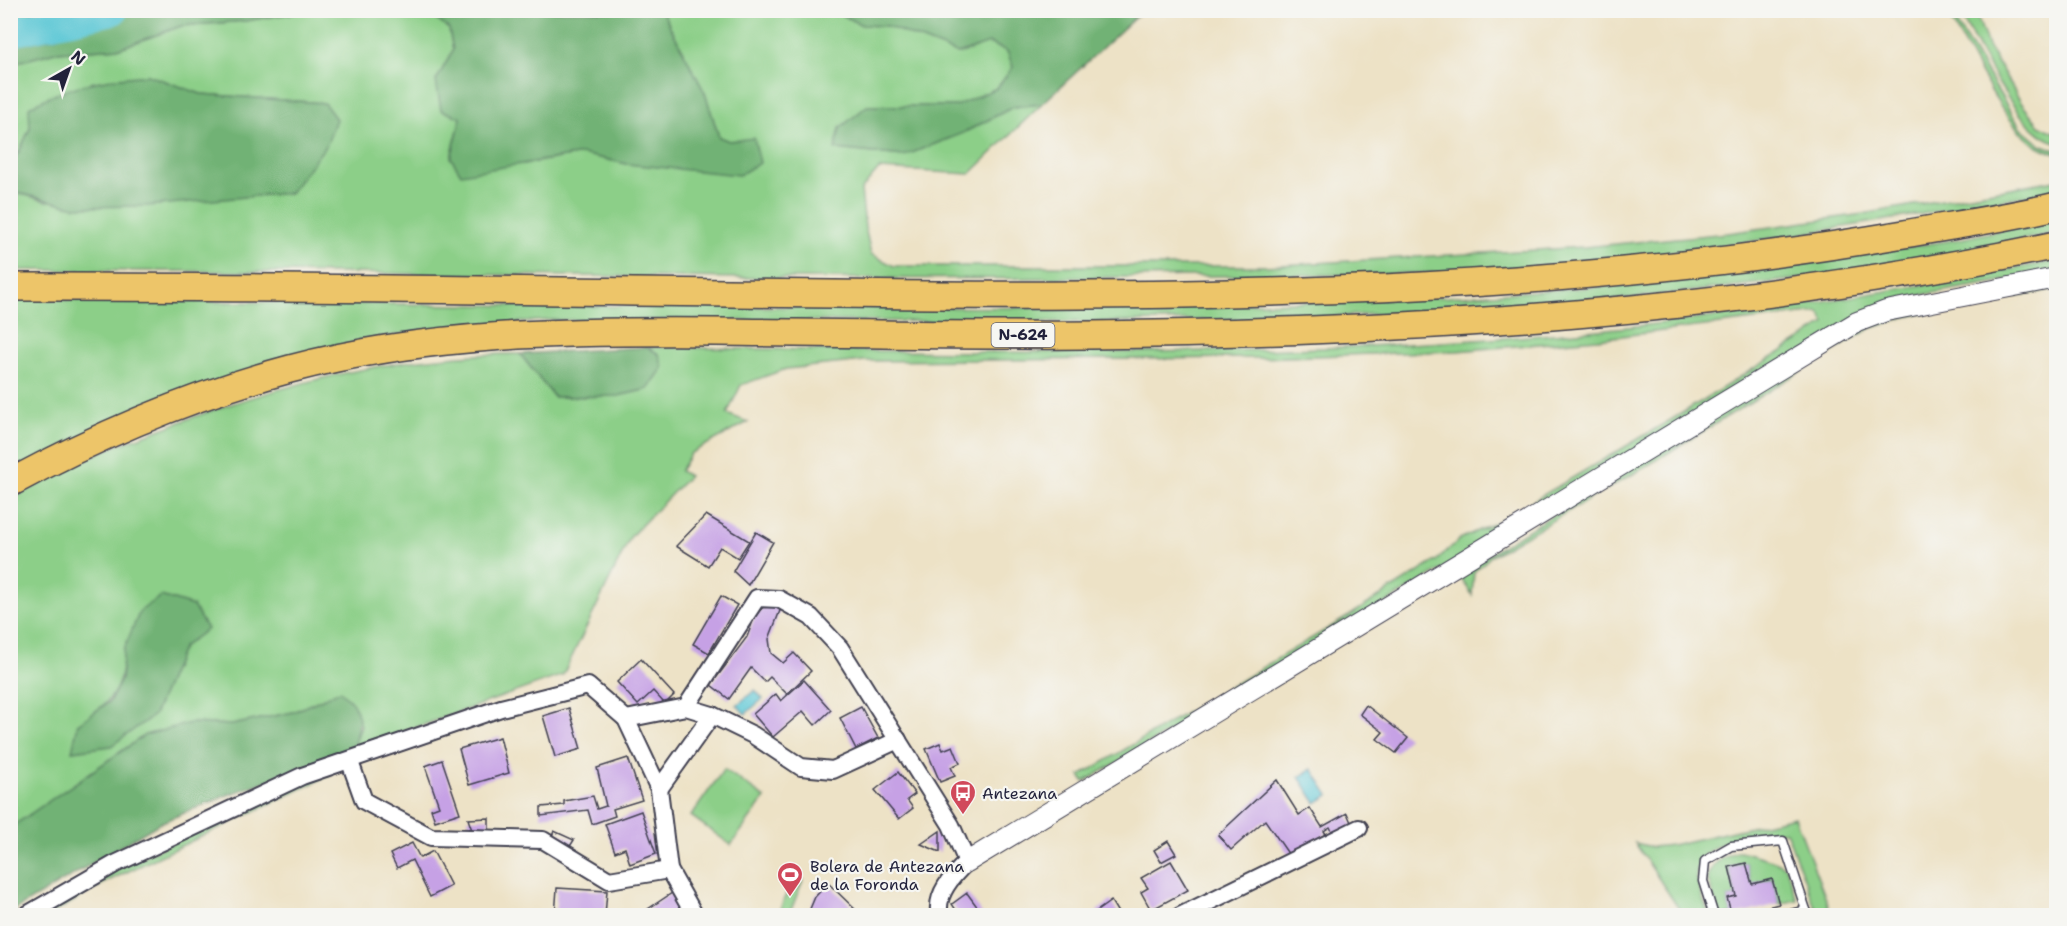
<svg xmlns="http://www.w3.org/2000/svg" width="2067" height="926" font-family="'Shantell Sans',sans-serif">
<rect width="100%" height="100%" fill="#f6f6f2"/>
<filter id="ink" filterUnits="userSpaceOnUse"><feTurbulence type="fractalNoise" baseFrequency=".0167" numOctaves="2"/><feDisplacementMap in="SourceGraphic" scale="12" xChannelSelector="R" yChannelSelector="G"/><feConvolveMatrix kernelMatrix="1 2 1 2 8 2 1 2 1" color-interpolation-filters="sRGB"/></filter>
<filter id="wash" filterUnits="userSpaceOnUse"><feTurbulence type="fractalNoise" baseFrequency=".008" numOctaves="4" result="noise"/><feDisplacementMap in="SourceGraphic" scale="24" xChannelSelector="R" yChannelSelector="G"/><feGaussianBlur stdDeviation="1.35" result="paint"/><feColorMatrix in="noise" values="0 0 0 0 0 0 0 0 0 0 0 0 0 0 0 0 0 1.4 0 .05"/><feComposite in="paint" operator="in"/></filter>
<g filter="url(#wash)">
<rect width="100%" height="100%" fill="#ede2c6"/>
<g fill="#8ccf88" stroke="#577862" stroke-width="1.5" fill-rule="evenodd">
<path d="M424,10L449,29L453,50L436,81L461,118L451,157L525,164L582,154L627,164L678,167L729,141L719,137L705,93L662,11L843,10L842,15L862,25L887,26L958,54L988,43L1007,51L1014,67L997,88L956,106H867L835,149L904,156L963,133L1013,107L1042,104L970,174L879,169L861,190L865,227L871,254L894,266H1265L1585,247L1728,233L1863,214L2056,180V190C1854,227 1650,262 1444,272C1361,276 1279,275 1196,276C801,284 406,271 11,270V191L46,201L290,193L306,170L324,103L201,94L148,75L30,128L19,152L11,163V64L55,52L120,48L181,26L245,21L306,11Z"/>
<polygon points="11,11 77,11 11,24"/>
<path d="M1945,11H1949L2020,127L2040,144L2056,150V154C2046,150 2036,147 2028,139C2001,117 1965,43 1945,11Z"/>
<path d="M1958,11H1972L1977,16L1988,46L2022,104L2039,125L2056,133V142C2016,131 1979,46 1958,11Z"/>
<polygon points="2056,218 2056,233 1851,273 1596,302 1304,318 1116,322 552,320 431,329 356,342 11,471 11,299 551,306 1116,308 1447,297 1595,287 1728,275 1960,239"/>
<path d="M2056,261V272L1898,299L1084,782L1080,776L1349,616L1436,561L1460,539L1501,520L1679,415L1805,337L1825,323L1819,312L1597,339L1457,351L1259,358L864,361L786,369L741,385L727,414L748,422L691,453L680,471L689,476L631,536L563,675L353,750L361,725L340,691L293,712L232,725L191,723L145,735L11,828V499C39,484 67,468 96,454C118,444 141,437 164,428C276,385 399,352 520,354L554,397L618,396L648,389L659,354L647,347C971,353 1306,361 1628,327C1772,312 1914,287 2056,261ZM206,629L183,647L154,715L78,724C114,698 120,695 124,649Z"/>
<polygon points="2056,285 2056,289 1905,317 1869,329 1645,467 1491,556 1474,572 1472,595 1458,573 1844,337 1883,319"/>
<polygon points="724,769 765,798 731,845 691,816"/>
<polygon points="327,770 330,775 108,881 50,915 35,916 108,873"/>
<path d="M1795,817L1832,915H1818L1786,831C1757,837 1692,837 1697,879C1699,891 1705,904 1709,915H1683L1635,843L1652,847L1672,845Z"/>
<path d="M1740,851L1772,860L1786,867L1797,900L1779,904L1772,879L1752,884L1746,863L1729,867L1736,896L1727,898L1732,915H1720L1707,877C1715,860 1723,856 1740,851Z"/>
<polygon points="793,876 803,880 789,915 778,915"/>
</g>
<g fill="#71b274" stroke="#4a6a58" stroke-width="1.5">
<polygon points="962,10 1142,11 1042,104 1013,107 963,133 904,156 835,149 840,128 867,106 956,106 997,88 1013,67 1007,51 989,43 958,54 887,26 862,25 842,15 843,11 927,11 931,17"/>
<polygon points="77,11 306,11 245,21 181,26 120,48 55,52 11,64 11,46 56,37 52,15"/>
<polygon points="424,11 662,11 705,93 719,137 729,141 754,138 760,163 739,175 627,164 582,154 461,174 451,158 461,118 441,110 436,81 453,50 449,29"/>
<path d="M148,75L201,94L324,103L336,119L327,144L290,193L147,206L75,207L11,191V163L19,152L30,128L29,107C70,84 102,79 148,75Z"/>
<polygon points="647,347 659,354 663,368 648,389 618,396 554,397 520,354"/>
<polygon points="161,596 193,606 207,629 183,647 154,715 111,746 72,751 78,724 110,701 121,680 124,649 140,611"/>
<path d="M340,691C364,710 361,723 353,750L225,796L160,823L11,912L10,828L145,735L191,723L232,725L293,712Z"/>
</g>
<g fill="#5cc7d5" stroke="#3f7488" stroke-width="1.5">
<polygon points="52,15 57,37 11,46 11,24"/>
<polygon points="755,690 763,699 745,714 737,705"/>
<polygon points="1312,769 1329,795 1316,803 1299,777"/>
</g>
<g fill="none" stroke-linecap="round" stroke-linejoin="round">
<polyline stroke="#5cc7d5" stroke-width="30" points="10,32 113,10"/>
</g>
<g id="blocks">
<g fill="#c6a1e5">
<polygon points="706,515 749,541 738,558 720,547 708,566 676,546"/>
<polygon points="756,532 773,542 748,585 733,571"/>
<polygon points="721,596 737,605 709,653 693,644"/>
<polygon points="765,605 781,608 769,639 771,653 783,663 794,653 811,671 787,694 770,677 765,682 751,668 729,699 711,685 747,637 755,616"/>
<polygon points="641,659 674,695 665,704 653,691 638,705 617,682"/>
<polygon points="804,680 831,710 815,725 803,711 773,737 753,714 776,694 781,701"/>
<polygon points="1366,705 1408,738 1396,753 1377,739 1383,732 1360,714"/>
<polygon points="861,707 878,738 856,749 840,718"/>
<polygon points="569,708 581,749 555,757 543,716"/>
<polygon points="500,737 509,773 469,785 459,749"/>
<polygon points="940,743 943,750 953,746 960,763 951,767 955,776 940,782 926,749"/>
<polygon points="628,758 642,800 613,809 615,816 592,824 588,810 541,816 541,807 564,805 564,801 593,796 597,809 606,806 597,768"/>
<polygon points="442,760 460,813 435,821 431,809 439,806 425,766"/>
<polygon points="898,772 915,794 907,800 913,808 899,819 875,790"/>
<polygon points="1277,780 1299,815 1310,808 1322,827 1347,813 1353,827 1334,835 1330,827 1324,831 1326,834 1289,855 1265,820 1231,850 1218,835"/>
<polygon points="641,811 656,854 630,864 625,848 615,852 605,824"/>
<polygon points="489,818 489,833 473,833 468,819"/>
<polygon points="554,831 574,840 567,851 551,839"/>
<polygon points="940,831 940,852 921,844"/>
<polygon points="1168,841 1176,854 1161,862 1154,850"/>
<polygon points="412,843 420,858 433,851 451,886 430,897 412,860 397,868 390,854"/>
<polygon points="1171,861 1188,890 1151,910 1141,892 1148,888 1141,878"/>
<polygon points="1746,863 1752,884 1772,879 1779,904 1732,916 1727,898 1736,896 1729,867"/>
<polygon points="828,883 862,916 807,916 815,897"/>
<polygon points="557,888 607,891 605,916 555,916"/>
<polygon points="672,893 687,916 652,916 648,909"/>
<polygon points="967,893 984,916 960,916 952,904"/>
<polygon points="1111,901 1120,916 1100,916 1097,911"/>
</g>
</g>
</g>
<g filter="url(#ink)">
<use href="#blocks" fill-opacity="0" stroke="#403f50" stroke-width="1.5"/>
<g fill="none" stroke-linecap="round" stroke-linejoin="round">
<defs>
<g id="service">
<polyline points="1714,916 1703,881 1705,861 1731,846 1783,841 1808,916"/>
<polyline points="1783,916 1806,910"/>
</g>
<g id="minor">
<polyline points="686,707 712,715 753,735 801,767 833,770 898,740"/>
<path d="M626,719L686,707L757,598L779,599L811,617L840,648L951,825L967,862C953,875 934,895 940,916"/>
<polyline points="350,762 364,801 431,837 543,840 609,880 669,870"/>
<polyline points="659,789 712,715"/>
<polyline points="25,916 115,864 302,776 501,708 588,686 626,719 659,789 669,870 695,916"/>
<polyline points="1180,916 1359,828"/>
</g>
<polyline id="tertiary" points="967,862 1857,322 1886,311 2056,278"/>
<g id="trunk">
<path d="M10,287C320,286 629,293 938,295C1261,297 1585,289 1904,234C1955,225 2007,218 2056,206"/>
<path d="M10,483C99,435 193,395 290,369C429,332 573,331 715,332C841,333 966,336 1091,335C1415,332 1739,312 2056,245"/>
</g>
</defs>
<use href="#service" stroke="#403f50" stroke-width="11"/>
<use href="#minor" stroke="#403f50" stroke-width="20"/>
<use href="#tertiary" stroke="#403f50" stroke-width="22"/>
<use href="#trunk" stroke="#403f50" stroke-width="30"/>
<use href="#service" stroke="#fff" stroke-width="8"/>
<use href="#minor" stroke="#fff" stroke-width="16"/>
<use href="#tertiary" stroke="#fff" stroke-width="20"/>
<use href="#trunk" stroke="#edc569" stroke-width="27"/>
</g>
</g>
<defs>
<symbol id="bus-pin" viewBox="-11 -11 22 30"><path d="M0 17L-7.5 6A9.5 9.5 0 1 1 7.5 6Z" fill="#d1495b" stroke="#f6f6f2"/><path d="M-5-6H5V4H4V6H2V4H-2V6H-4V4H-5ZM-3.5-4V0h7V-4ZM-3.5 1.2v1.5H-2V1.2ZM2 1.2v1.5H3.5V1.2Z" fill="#fff"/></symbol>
<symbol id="stadium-pin" viewBox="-11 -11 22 30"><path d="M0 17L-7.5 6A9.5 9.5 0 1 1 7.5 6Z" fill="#d1495b" stroke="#f6f6f2"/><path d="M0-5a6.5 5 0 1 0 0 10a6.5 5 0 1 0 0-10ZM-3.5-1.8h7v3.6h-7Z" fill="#fff"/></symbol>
</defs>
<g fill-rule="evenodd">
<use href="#bus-pin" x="948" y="778" width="30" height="40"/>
<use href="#stadium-pin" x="775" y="860" width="30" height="40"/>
</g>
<g text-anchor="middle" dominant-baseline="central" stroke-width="4.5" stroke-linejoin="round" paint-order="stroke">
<rect fill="#f6f6f2" stroke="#626272" stroke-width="1.5" x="991.5" y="323" width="63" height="24" rx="4.5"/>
<g font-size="15" font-weight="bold" fill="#22223b">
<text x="1023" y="335">N-624</text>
</g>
<g font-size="16" fill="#22223b" stroke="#f6f6f2" text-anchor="start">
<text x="982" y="793">Antezana</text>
<text x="810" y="866">Bolera de Antezana<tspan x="810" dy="18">de la Foronda</tspan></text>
</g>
</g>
<rect width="2067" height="926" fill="none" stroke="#f6f6f2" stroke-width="36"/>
<g transform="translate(69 69) rotate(40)" stroke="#f6f6f2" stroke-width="4.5" paint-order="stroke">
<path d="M0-4.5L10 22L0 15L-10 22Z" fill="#22223b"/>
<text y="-9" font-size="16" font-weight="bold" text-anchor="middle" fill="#22223b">N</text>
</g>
</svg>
